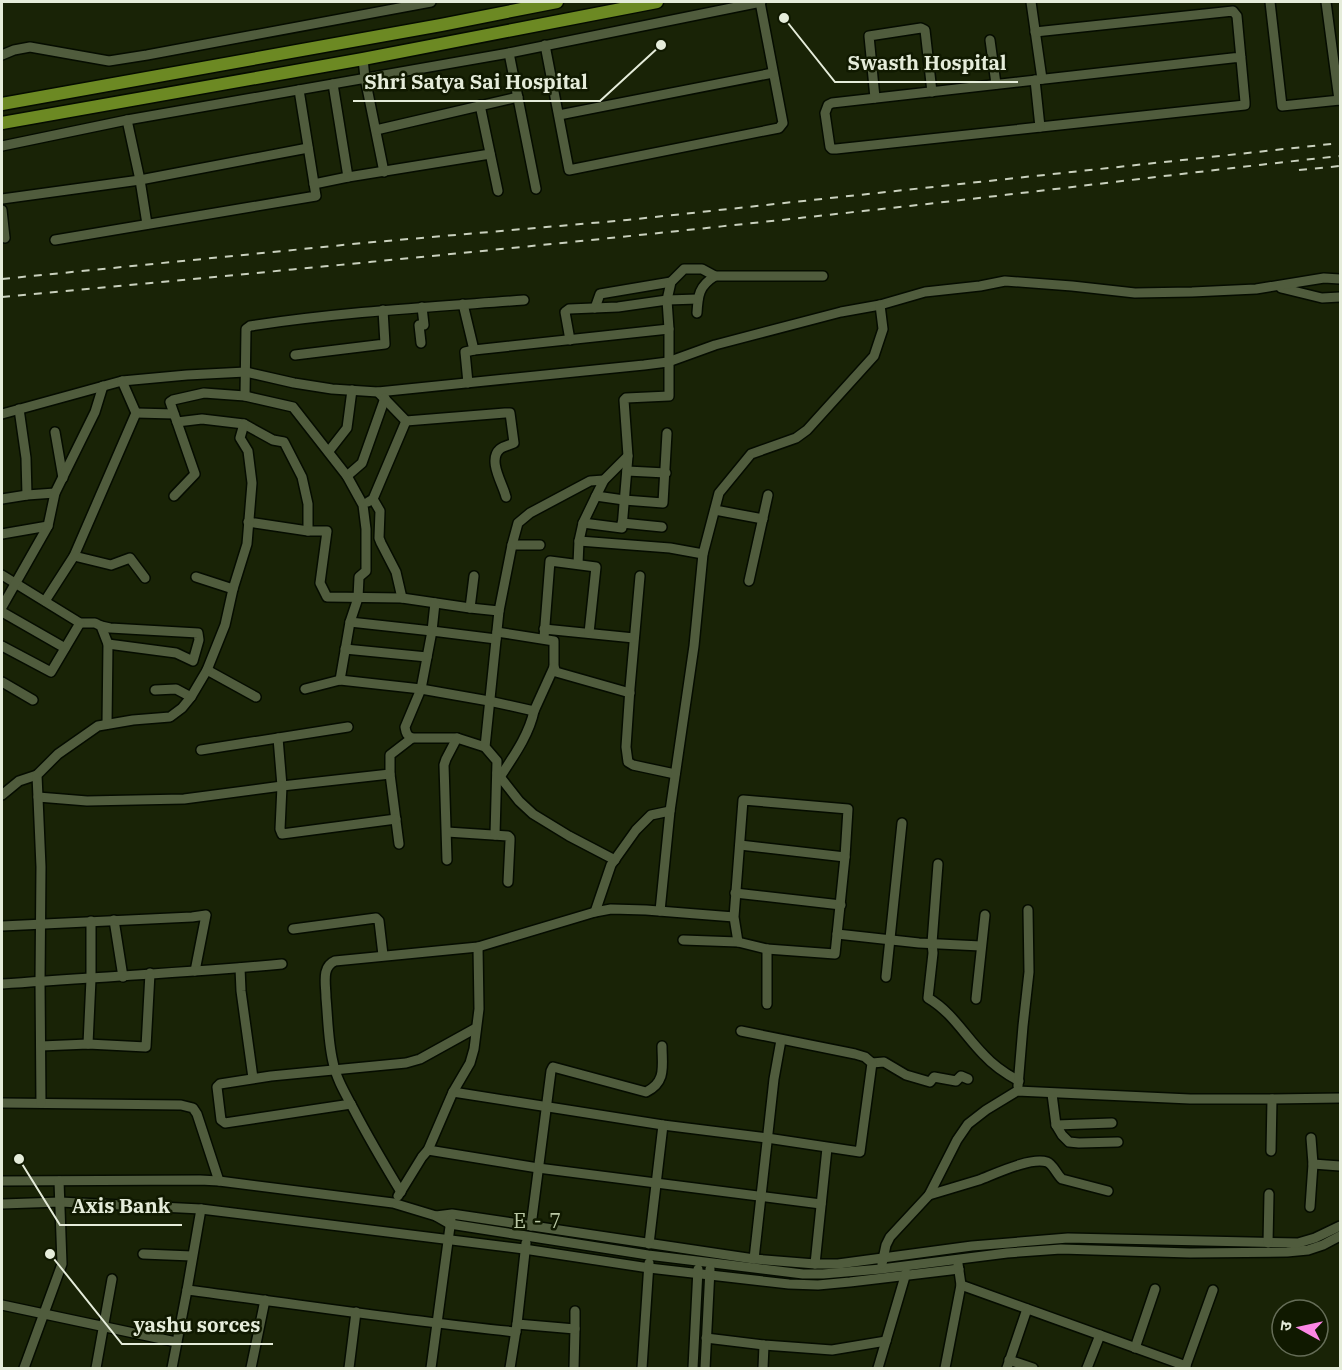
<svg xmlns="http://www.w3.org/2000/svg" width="1342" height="1370" font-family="'IBM Plex Serif','Noto Sans Devanagari',serif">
<rect width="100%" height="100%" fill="#192306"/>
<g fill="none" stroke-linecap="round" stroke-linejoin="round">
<defs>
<g id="minor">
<polyline points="1031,2 1042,79"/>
<polyline points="1270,2 1282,106 1340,100"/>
<polyline points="1326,2 1339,100"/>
<polyline points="1035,32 1233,11 1237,16 1245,102 1245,105 836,149 832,149 830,147 825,113 828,105 832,103 1241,57"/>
<polyline points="990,40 996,84"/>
<polyline points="545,45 569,170 779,128 783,123 760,2"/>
<polyline points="509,53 536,189"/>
<polyline points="2,55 14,50 30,47 109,61 147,55 431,2"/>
<polyline points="363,59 365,78 384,172"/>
<polyline points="1035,80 1040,127"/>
<polyline points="333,84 348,177"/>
<polyline points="875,98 869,36 921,28 925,30 932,92"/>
<polyline points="480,105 498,191"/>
<polyline points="559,115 773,73"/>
<polyline points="127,120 140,180 147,224"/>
<polyline points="376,130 518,97"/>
<polyline points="2,146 127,120 509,53 761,2"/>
<polyline points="314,184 348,177 490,154"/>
<polyline points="2,199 140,180 308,148"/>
<polyline points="2,210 5,238"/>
<polyline points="55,240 316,196 299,90"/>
<polyline points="1281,288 1322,298 1340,297"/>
<polyline points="463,304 474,350 465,352 468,383"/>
<polyline points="595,308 600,294 671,282"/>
<path d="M697,313C698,295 699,286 715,276"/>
<polyline points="570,340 565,312 569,309 618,307 667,300 698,299"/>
<polyline points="421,343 419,325 424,325 422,307"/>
<polyline points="474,350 669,329"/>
<polyline points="295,355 385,344 383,310"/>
<path d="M378,392L406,421L505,413H510L514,443C510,445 504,446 500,449C487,460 503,484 506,497"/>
<path d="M245,396L246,329L250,326C340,312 432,307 524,300"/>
<polyline points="19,409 26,458 27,495"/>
<polyline points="136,413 174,414"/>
<polyline points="2,414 122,381 187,375 246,372 294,383 332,389 378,392 644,365 668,362 715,345 841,312 880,305 925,292 980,286 1005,281 1072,286 1135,293 1192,292 1256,289 1324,278 1340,279"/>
<polyline points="177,422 202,419 244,424 273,440 284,442 302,477 308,504 308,531"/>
<polyline points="55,432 63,478"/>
<polyline points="329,451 347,428 352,390"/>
<polyline points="627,471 666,473"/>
<polyline points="347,476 362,463 385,398"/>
<polyline points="174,496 195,474 170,402 173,400 204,393 245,396 293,407 347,476 363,505 366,529 366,571 359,577 358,598 350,622 340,680"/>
<polyline points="596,496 624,500 663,503 667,433"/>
<polyline points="2,499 27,495 55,493"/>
<polyline points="373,499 380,511 379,538 381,543 396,572 402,598"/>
<polyline points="368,502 373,499 406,421"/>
<polyline points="715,510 763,519"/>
<polyline points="248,522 308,531 327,531 320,583 327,597 402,598 470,608 499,611"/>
<polyline points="583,523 622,528 628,456 624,400 626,398 669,396 669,329 667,300 671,282 684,269 702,269 715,276 823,276"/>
<polyline points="622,523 662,527"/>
<polyline points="2,534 48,526"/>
<polyline points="579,541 670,548 703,554"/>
<polyline points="512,545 540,545"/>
<polyline points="74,556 111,565 130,558 145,578"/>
<polyline points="578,564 579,541 583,523 596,496 604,480 628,456"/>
<polyline points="2,575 80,623 95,623 101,626 108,644 107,724"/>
<polyline points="640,576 630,688 626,747 628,762 633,765 675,774"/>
<polyline points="196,577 233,589"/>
<polyline points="749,581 768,495"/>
<polyline points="45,601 74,556 136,413 122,381"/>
<path d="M435,603L432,631L421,689L405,727C406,733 407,736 412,738H457L485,747"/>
<polyline points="2,607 48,526 55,493 95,412 103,386"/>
<polyline points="470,608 474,576"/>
<polyline points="2,612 65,648"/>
<polyline points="350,622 432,631 496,639"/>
<polyline points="101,626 110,628 198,633 199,640 193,661 176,653 108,644"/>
<polyline points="544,629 634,638"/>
<polyline points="497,632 554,641 554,667 556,672 630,693"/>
<polyline points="544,638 550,561 596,567 589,633"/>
<polyline points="2,646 51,672 80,623"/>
<polyline points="345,649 427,657"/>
<polyline points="207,670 256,697"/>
<polyline points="2,682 33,700"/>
<path d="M305,689L340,680L421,689L489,701L534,711C529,735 513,757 500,777"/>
<polyline points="155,690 176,689 191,697"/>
<polyline points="534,711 554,667"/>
<polyline points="278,738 282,786 390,774 390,755 412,738"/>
<polyline points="201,750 348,727"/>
<polyline points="497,773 519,801 533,814 569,836 615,860"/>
<polyline points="390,774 399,844"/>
<polyline points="2,795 19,781 37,775"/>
<polyline points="38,797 87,801 184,799 282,786 280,829 282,834 396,819"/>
<polyline points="447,832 508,836 510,838 510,841 508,882"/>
<polyline points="495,835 497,761 485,747 499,611 512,545 518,523 530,513 590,481 604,480"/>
<polyline points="740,845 845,857"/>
<polyline points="447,860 444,765 446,759 457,738"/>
<path d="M938,864L932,943L933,953L928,998C952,1012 965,1036 984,1055C994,1066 1006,1074 1019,1081"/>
<polyline points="735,893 841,905"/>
<polyline points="660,911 670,811 694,646 703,554 719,493 751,454 796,438 807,430 874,356 883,329 880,305"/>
<polyline points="595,912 611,865 636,830 651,815 670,811"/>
<polyline points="114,920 123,977"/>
<polyline points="2,926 192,917 206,915 195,971"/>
<polyline points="293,929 376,918 379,921 383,955"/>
<polyline points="837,934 919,943 981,946"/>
<polyline points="683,940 738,942"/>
<polyline points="767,949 767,1004"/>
<polyline points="240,968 241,991 253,1078"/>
<polyline points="886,977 902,823"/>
<path d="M2,984C95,977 189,973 282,964"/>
<polyline points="976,999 985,915"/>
<polyline points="88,1044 91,979 91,921"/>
<polyline points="41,1046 88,1044 146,1047 150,973"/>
<polyline points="872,1063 884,1062 906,1075 930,1082 934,1077 956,1081 961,1076 968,1079"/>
<polyline points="1018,1086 1023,1026 1029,972 1028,910"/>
<polyline points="453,1092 663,1125 767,1138 860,1152 872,1063 865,1057 855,1054 741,1031"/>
<polyline points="1052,1094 1056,1125 1062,1135 1069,1142 1079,1143 1118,1142"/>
<polyline points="2,1103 181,1105 193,1108 197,1114 219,1181"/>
<polyline points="41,1103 40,981 41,867 37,775 58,754 98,726 133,720 170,717 182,708 191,697 207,670 225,625 233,589 247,544 252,483 248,451 240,438 244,424"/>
<polyline points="351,1104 225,1123 221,1120 217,1087 220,1084 271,1076 406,1063 420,1059 476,1028"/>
<polyline points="1056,1125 1112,1123"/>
<polyline points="428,1150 538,1168 821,1204"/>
<polyline points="1271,1151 1272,1099"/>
<polyline points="1313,1164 1340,1166"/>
<polyline points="2,1181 200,1180 219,1181 393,1203 436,1216 450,1224 648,1255 803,1274 823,1274 881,1269 1007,1253 1061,1249 1190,1253 1287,1252 1308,1250 1323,1245 1340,1236"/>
<path d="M401,1192C384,1164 368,1137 353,1108C345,1093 336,1078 333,1062C328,1041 328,1019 326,998C326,984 321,967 335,961L478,947L595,912L611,909L646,910L734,917L738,942L767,949L835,954L845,857L848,809L743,800L734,917"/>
<path d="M929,1195C946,1190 962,1185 979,1180C995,1174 1030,1157 1047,1162C1053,1164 1057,1175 1062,1179L1108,1191"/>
<polyline points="398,1196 422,1157 428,1150 453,1092 470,1063 474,1049 479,1009 478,947"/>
<polyline points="2,1204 60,1202 201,1209 524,1249 649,1268 789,1284 818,1285 850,1282 959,1269"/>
<polyline points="1310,1207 1313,1164 1311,1138"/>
<polyline points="436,1216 452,1214 754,1259 815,1264 838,1264 972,1246 1068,1238 1298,1243 1315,1238 1340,1226"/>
<path d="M531,1226L551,1071L553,1067L646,1092C667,1082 662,1065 662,1046"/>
<polyline points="1268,1243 1269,1194"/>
<polyline points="649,1244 663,1125"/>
<polyline points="143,1254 192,1256"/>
<polyline points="754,1259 774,1079 781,1040"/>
<polyline points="815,1264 827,1148"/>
<polyline points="882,1264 886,1245 890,1237 929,1195 957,1140 968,1124 986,1110 1017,1091 1190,1099 1272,1099 1340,1098"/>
<polyline points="961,1285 1186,1366"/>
<path d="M187,1290C297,1304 406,1321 516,1332"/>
<polyline points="2,1305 176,1342"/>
<polyline points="517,1324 575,1329 574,1368"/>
<polyline points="575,1329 575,1311"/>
<polyline points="706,1338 764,1345 832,1350 886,1341"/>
<polyline points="1135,1348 1155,1289"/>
<polyline points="1009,1360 1033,1368"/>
<polyline points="24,1368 62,1264 59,1181"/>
<polyline points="96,1368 112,1279"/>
<polyline points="172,1368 187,1290 201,1209"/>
<polyline points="251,1368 265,1300"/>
<polyline points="349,1368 356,1312"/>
<polyline points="431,1368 451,1219"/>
<polyline points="510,1368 517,1324 526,1243"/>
<polyline points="642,1368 649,1263"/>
<polyline points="693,1368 698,1269"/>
<polyline points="705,1368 710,1269"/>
<polyline points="763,1368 764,1345"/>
<polyline points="878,1368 906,1273"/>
<polyline points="945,1368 961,1285 958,1264"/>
<polyline points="1007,1368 1027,1309"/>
<polyline points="1087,1368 1100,1335"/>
<polyline points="1185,1368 1213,1290"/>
</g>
<g id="major">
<polyline points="2,104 441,25 557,2"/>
<polyline points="2,123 363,59 657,2"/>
</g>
</defs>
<use href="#minor" stroke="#050c00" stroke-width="12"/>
<use href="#major" stroke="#050c00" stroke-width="15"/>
<use href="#minor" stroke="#505c3d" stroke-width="9"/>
<use href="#major" stroke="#6c8923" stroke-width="12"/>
<g stroke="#c9d0bd" stroke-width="2" stroke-dasharray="8 8" stroke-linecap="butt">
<polyline points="1299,170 1340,166"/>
<polyline points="2,279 363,243 627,220 1340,143"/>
<path d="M2,297C289,270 576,243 863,211C1022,194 1181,173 1340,156"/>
</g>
</g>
<g text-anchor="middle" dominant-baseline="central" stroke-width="5" stroke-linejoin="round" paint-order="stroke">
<g font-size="20" letter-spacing="1.5" fill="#bbc9a6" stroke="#101900">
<text x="538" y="1220">E - 7</text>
</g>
</g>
<path fill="none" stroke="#e5ecda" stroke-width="2" d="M784 18L835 82H1018M661 45L600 101H353M19 1159L60 1225H182M50 1254L122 1344H273"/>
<g fill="#e5ecda" stroke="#101900" stroke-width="2">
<circle cx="784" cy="18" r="6"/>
<circle cx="661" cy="45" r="6"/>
<circle cx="19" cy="1159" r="6"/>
<circle cx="50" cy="1254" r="6"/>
</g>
<g font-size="20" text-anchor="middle" font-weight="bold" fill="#e5ecda" stroke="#101900" stroke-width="5" stroke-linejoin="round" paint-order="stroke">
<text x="927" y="70">Swasth Hospital</text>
<text x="476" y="89">Shri Satya Sai Hospital</text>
<text x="121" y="1213">Axis Bank</text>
<text x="197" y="1332">yashu sorces</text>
</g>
<rect width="1342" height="1370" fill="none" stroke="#e5ecda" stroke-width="6"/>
<g transform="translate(1300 1328) rotate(278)"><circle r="28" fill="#101900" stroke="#656d57" stroke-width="1.5"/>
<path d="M0-4.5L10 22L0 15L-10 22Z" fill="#fc86e4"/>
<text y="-9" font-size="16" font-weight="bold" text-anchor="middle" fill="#e5ecda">उ</text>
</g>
</svg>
